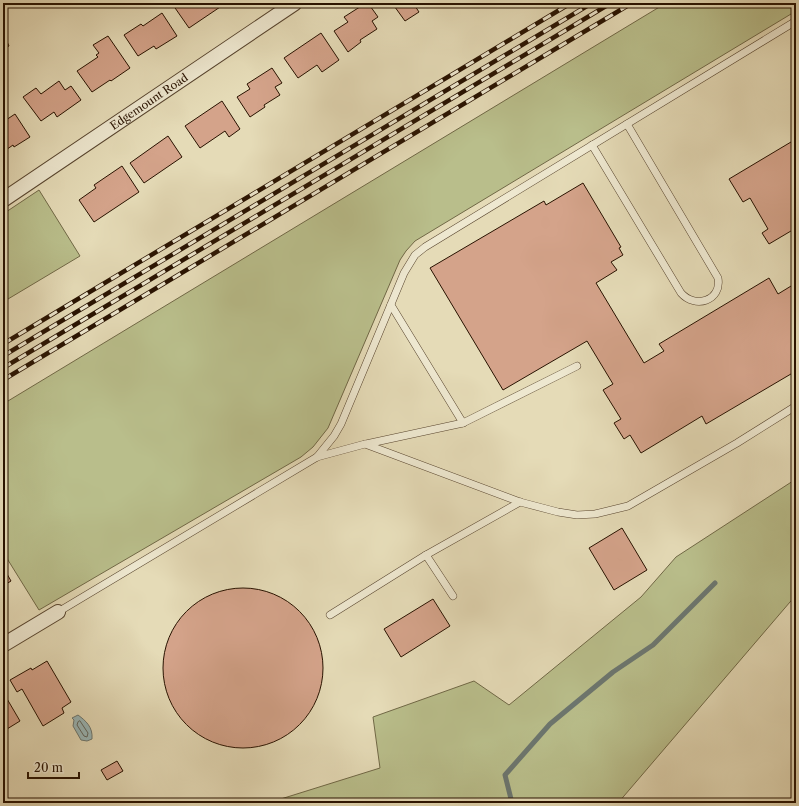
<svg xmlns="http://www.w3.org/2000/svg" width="799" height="806" font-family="'Libre Caslon Text',serif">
<rect width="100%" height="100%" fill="#e5dbb7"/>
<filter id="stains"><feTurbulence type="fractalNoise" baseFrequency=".005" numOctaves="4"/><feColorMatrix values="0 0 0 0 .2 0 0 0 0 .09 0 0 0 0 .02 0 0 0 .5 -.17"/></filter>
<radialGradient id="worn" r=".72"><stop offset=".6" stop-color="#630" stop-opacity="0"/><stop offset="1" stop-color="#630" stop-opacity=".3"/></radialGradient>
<g fill="#b9be8b" stroke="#706846">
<polygon points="666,3 796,3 796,11 415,241 406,251 400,260 328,428 313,447 301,457 39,610 3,552 3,404"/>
<polygon points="39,190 80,256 3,302 3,214"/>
<polygon points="796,479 796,595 618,803 268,803 380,768 373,717 474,681 509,705 641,597 676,557"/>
</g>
<path fill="#9ab8b9" stroke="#6c766f" d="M78,715C86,721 93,727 92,739L87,741L81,740L73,726L74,720L72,718Z"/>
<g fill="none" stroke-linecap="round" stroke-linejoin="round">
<polygon stroke="#61655c" stroke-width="1" points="80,721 88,733 87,737 84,736 77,725 78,722"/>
<polyline stroke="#6c766f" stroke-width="5" points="512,803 505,775 550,724 613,672 653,645 715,583"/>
</g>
<g fill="#d4a38a" stroke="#281200">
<polygon points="176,3 226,3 189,28 173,5"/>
<polygon points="366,3 368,3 378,17 372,21 377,29 360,40 361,42 348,52 334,31 348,22 344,17"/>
<polygon points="392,3 413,3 419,12 405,21"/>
<polygon points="162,13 177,36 156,49 154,46 138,56 124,35 141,24 143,26"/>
<polygon points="3,33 9,46 3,49"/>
<polygon points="321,33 339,60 322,72 317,65 298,78 284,58"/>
<polygon points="108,36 130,68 111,81 110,80 92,92 77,71 98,57 96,55 99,53 93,45"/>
<polygon points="272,68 282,83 275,87 280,95 264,105 265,107 250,117 237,97 250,89 247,84"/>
<polygon points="59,81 65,90 71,86 81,100 57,117 54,112 41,121 23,97 36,88 41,94"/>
<polygon points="222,101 240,129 229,137 225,131 200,148 185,126"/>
<polygon points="15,114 30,137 14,147 13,145 3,152 3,122"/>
<polygon points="168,136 182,157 144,183 130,163"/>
<polygon points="796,139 796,228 769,244 762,233 768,229 750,198 743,202 729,179"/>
<polygon points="122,166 139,192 94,222 79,200 96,188 94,185"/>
<polygon points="583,183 621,247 619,248 623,255 611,262 617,270 596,283 644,363 664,351 659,344 769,278 778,294 796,283 796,371 706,424 702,416 641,453 630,435 624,439 614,423 621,419 603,390 613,384 587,341 503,390 430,268 544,201 546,205"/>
<polygon points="622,528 647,570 614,590 589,548"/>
<polygon points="3,567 11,581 3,586"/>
<circle cx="243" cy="668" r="80"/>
<polygon points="433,599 450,626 401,657 384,629"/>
<polygon points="47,661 71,702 62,708 64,713 43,726 22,689 17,692 10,680 31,668 32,670"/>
<polygon points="3,692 20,721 7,729 3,723"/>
<polygon points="117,761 123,771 107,780 101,770"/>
</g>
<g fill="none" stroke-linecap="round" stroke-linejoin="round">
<defs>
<g id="lane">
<path d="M592,145L681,293C695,309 722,301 718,278L627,124"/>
<polyline points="391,305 463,423 577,366"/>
<polyline points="366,444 463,423"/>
<polyline points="317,457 334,436 341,424 404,273 415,255 425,247 796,21"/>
<polyline points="453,596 426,555 520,502"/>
<polyline points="58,612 317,457 365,444 520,502 558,512 577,515 595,514 628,506 737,443 796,406"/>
<polyline points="330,615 426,555"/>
</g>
<g id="street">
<path id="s1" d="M3,200L295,3"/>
<polyline points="3,645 58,612"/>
</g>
</defs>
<use href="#lane" stroke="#57442e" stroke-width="8"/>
<use href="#street" stroke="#57442e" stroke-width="16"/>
<use href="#lane" stroke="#eee8d0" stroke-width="7"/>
<use href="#street" stroke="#eee8d0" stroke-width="14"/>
<defs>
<g id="rail">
<polyline points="3,344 571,3"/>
<polyline points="3,356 592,3"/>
<polyline points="3,368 611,3"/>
<polyline points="3,380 632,3"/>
</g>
</defs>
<use href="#rail" stroke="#281200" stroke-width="4.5"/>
<use href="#rail" stroke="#eee8d0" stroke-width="3" stroke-dasharray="9" stroke-linecap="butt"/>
</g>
<g text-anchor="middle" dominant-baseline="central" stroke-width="3" stroke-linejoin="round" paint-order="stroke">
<g font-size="11" fill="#281200" stroke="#eee8d0">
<text stroke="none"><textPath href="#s1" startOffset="176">Edgemount Road</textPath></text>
</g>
</g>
<rect width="799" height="806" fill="none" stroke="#e5dbb7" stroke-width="16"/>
<rect x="4" y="4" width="791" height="798" fill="none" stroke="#281200" stroke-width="2"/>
<rect x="8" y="8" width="783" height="790" fill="none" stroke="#281200"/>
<path d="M28 772v6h51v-6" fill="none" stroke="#281200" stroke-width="2"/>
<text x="34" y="772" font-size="12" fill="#281200" stroke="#eee8d0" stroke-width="3" paint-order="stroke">20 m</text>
<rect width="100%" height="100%" filter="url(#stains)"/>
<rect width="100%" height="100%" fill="url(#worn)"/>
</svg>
